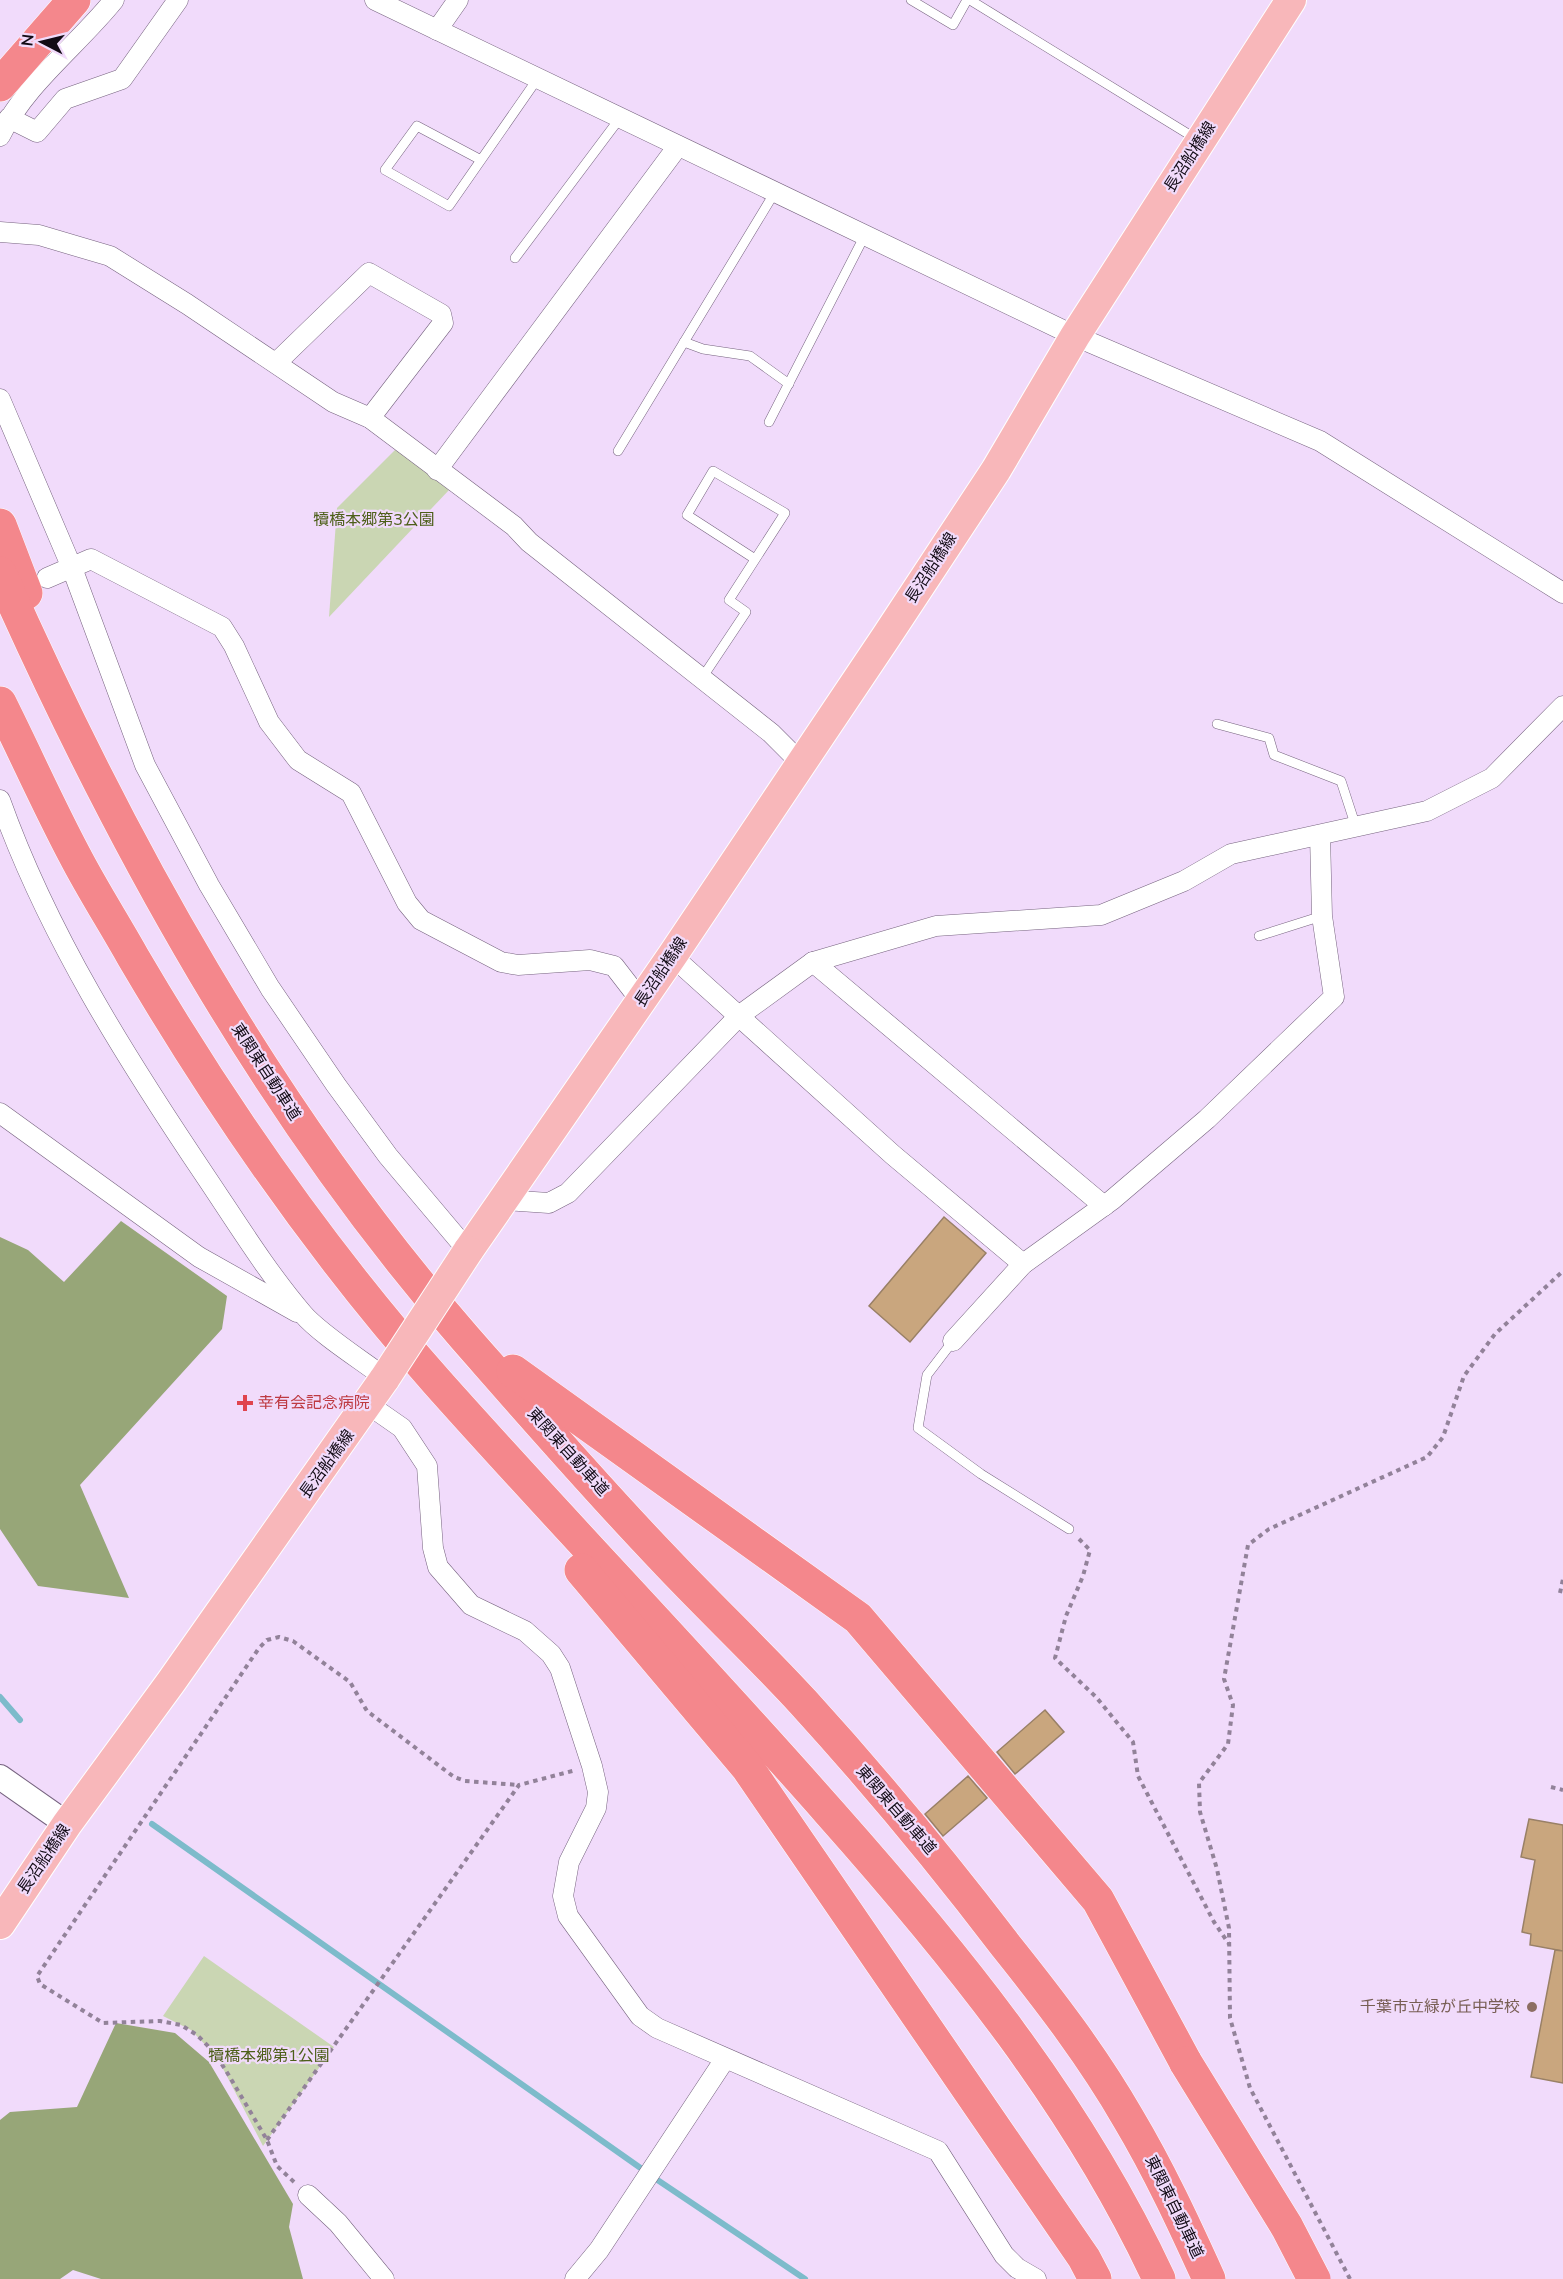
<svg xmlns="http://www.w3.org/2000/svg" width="1563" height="2279" font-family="'Nunito Sans','Noto Sans JP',sans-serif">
<rect width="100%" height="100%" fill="#f1dbfb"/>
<g fill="#cad6b3">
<polygon points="398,447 449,490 329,617 337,508"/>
<polygon points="204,1956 334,2047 263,2146 217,2057 191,2030 163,2016"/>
</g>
<g fill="#97a678">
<polygon points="121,1221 227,1296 222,1329 80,1485 129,1598 38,1586 0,1529 0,1237 28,1250 64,1282"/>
<polygon points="116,2023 175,2033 209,2062 293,2204 289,2227 303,2279 101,2279 73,2270 60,2279 0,2279 0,2120 10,2112 77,2107"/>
</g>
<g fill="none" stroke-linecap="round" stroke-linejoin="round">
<g stroke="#7dbbcb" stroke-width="6">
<polyline points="0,1697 20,1720"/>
<polyline points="152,1824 659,2181 805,2279"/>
</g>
</g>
<g fill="#c9a67e" stroke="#998066" stroke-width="1.5">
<polygon points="944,1217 986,1253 910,1342 869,1306"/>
<polygon points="1045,1710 1064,1732 1015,1774 997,1752"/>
<polygon points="968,1776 987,1798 943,1836 925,1814"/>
<polygon points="1529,1819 1563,1825 1563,1951 1530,1945 1531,1934 1522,1932 1535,1860 1521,1857"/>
<polygon points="1555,1950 1563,1951 1563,2083 1531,2077"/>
</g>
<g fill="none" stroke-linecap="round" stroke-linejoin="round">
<defs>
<g id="service">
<polyline points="911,0 953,25 967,0"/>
<polyline points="970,0 1198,140"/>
<polyline points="481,160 417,126 385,170 449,206 538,78"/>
<polyline points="515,258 620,118"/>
<polyline points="684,342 703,349 750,356 789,384"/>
<polyline points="769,422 865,235"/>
<polyline points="618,451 775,192"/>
<polyline points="702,678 746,612 729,600 785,513 713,471 687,515 755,559"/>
<polyline points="1217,724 1269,738 1274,755 1341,781 1356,827"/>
<polyline points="1259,936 1322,916"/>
<polyline points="953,1341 927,1375 918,1428 981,1474 1069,1529"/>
</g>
<g id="minor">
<polyline points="375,0 1075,336 1320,441 1563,593"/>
<polyline points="437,30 458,0"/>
<polyline points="9,118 37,132 65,99 122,79 178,0"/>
<path d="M0,136C26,83 77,46 114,0"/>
<polyline points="0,232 39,235 110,256 187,304 333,402 370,418 514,526 529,542 771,733 801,763"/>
<polyline points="276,363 369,273 441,314 443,323 370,418"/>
<polyline points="0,399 72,568 145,765 209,885 270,988 336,1085 388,1156 468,1251"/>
<polyline points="437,470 678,146"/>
<polyline points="47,578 91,559 222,627 234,646 269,722 298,760 351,793 407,903 421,920 501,962 518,965 590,960 614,966 641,1001"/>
<path d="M0,800C48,935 126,1058 206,1177C237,1223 267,1272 303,1314C320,1334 363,1361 385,1378"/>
<polyline points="672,956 893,1155 1023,1264"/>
<polyline points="813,962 1104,1206"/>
<polyline points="0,1113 199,1257 297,1312"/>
<polyline points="503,1200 549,1203 568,1193 740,1015 813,962 936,926 1101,915 1184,881 1231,854 1427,811 1492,778 1563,706"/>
<polyline points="953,1341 1023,1264 1112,1200 1207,1119 1334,997 1322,916 1320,835"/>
<polyline points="369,1405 402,1428 427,1466 433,1548 438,1567 471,1605 525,1631 551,1654 560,1668 592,1766 598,1792 596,1808 569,1862 563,1896 568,1916 640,2016 657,2028 938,2151 1004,2255 1017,2268 1036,2279"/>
<polyline points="308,2195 338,2223 384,2279"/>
<polyline points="575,2279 599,2250 725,2059"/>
</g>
<polyline id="tertiary" points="0,1777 67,1824"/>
<g id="primary">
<polyline points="468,1251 672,956 886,637 996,470 1075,336 1291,0"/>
<polyline points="0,1924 67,1824 171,1682 385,1378"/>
</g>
<g id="motorway">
<polyline points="0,85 74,0"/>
<polyline points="0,525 26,593"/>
<path d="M0,573C121,845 268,1112 465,1338C530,1412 595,1487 663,1558C709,1607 758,1653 803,1702C874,1780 942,1862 1006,1946C1050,2001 1093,2057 1128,2118C1159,2170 1184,2224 1209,2279"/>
<path d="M0,703C25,753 48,805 74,854C92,889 114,923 133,957C221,1107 322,1252 437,1382C566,1527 702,1667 830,1813C957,1956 1078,2105 1159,2279"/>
<polyline points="513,1371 858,1618 1098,1900 1186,2063"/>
<polyline points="581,1570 747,1767 1084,2258 1095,2279"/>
</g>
</defs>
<use href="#service" stroke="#76637f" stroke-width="10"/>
<use href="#minor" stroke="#76637f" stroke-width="21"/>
<use href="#tertiary" stroke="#76637f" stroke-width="26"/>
<use href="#primary" stroke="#fff" stroke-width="32"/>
<use href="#motorway" stroke="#fff" stroke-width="34"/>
<g stroke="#928299" stroke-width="4" stroke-dasharray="4.5 4.5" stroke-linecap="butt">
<polyline points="1079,1539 1090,1550 1083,1576 1066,1616 1055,1658 1096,1697 1133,1742 1138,1776 1214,1922 1229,1944"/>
<polyline points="1560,1593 1563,1579"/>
<polyline points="1551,1787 1563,1790"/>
<polyline points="267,2140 519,1785 576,1770"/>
<polyline points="294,2182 277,2166 267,2140 228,2074 214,2052 197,2035 181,2025 160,2021 103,2023 40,1984 37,1976 259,1648 267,1640 279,1637 293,1641 350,1682 367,1711 454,1777 465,1781 519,1785"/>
<polyline points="1350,2279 1250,2088 1230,2018 1229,1928 1217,1869 1200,1812 1199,1783 1228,1744 1233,1705 1224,1679 1248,1545 1269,1529 1427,1457 1443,1437 1464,1376 1495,1334 1563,1271"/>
</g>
<use href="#service" stroke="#fff" stroke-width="9"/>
<use href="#minor" stroke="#fff" stroke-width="20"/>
<use href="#tertiary" stroke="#fff" stroke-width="24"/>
<use href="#primary" stroke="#f8b7ba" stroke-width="30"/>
<use href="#motorway" stroke="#f4878c" stroke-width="33"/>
<defs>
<polyline id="primary-bridge" points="385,1378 468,1251"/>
<polyline id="motorway-bridge" points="1186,2063 1287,2227 1314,2279"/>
</defs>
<use href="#primary-bridge" stroke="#fff" stroke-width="32" stroke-linecap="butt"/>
<use href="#motorway-bridge" stroke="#fff" stroke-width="34" stroke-linecap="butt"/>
<use href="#primary-bridge" stroke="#f8b7ba" stroke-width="30"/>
<use href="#motorway-bridge" stroke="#f4878c" stroke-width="33"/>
</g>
<path fill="#e0444e" stroke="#f1dbfb" stroke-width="2" d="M242 1394h6v6h6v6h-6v6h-6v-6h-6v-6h6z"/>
<circle fill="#8d6e63" stroke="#f1dbfb" stroke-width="2" cx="1532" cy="2007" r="6"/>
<g text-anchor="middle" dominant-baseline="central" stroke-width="4.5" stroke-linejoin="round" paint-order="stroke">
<g font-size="16" fill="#120b15" stroke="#f1dbfb">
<text transform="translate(1190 157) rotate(-57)">長沼船橋線</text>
<text transform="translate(931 568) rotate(-57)">長沼船橋線</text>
<text transform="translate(661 972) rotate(-56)">長沼船橋線</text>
<text transform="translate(266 1072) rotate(57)">東関東自動車道</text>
<text transform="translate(568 1452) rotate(48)">東関東自動車道</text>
<text transform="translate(327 1464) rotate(-54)">長沼船橋線</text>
<text transform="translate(896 1810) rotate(49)">東関東自動車道</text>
<text transform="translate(44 1859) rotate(-56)">長沼船橋線</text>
<text transform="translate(1174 2207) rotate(64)">東関東自動車道</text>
</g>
<g font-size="16" fill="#4d5f19" stroke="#f1dbfb">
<text x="374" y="520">犢橋本郷第3公園</text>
<text x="269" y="2056">犢橋本郷第1公園</text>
</g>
<g font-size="16" fill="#be3a42" stroke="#f1dbfb" text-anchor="start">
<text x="258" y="1403">幸有会記念病院</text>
</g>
<g font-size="16" fill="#785e54" stroke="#f1dbfb" text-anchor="end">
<text x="1520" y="2007">千葉市立緑が丘中学校</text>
</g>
</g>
<g transform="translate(42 42) rotate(277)" stroke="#f1dbfb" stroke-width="4.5" paint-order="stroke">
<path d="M0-4.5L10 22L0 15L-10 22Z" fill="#120b15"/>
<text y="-9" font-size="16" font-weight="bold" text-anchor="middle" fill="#120b15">N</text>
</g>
</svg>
